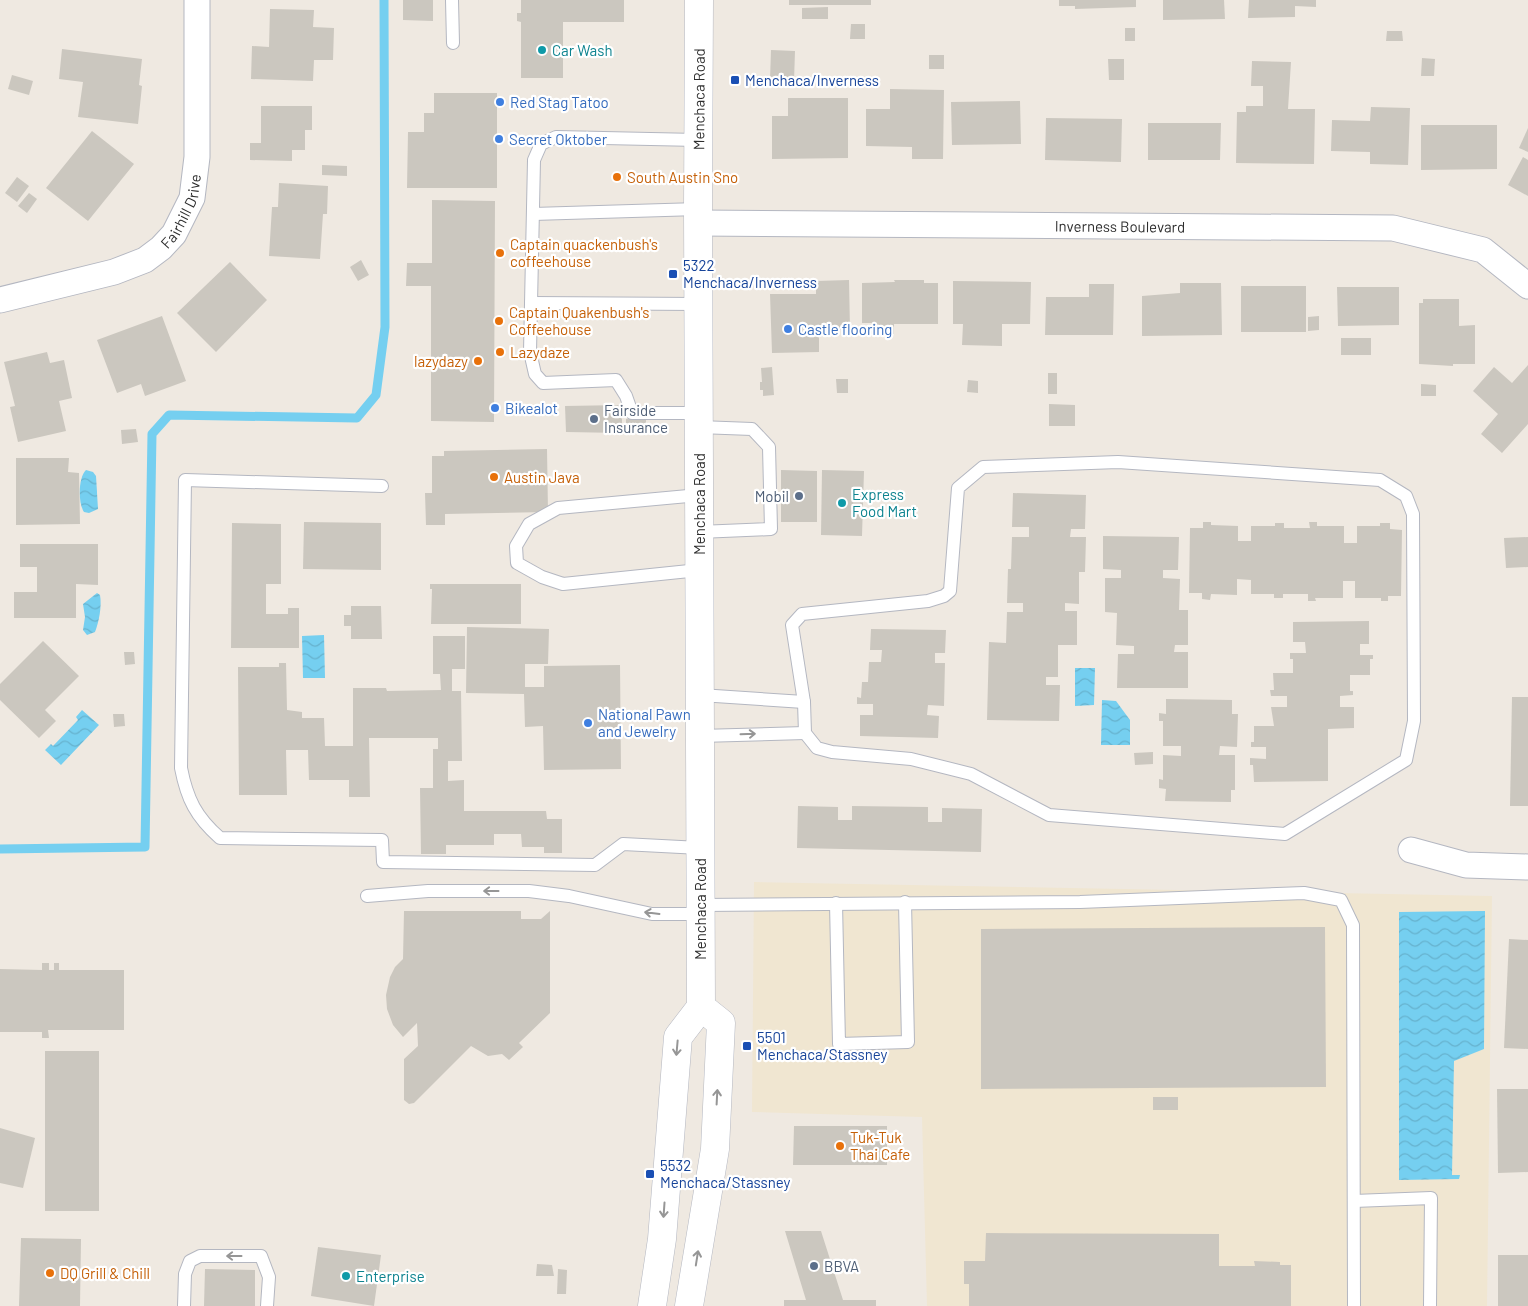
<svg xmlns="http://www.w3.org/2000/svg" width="1528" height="1306" font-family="Barlow,sans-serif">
<defs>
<pattern id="water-waves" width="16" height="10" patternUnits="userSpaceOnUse" patternTransform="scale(1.25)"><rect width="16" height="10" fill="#75cff0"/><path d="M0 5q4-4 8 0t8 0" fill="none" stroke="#66b2ce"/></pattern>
</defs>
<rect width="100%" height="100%" fill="#efe9e1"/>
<polygon fill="#f0e6d1" points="754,882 1492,896 1487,1306 927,1306 922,1117 752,1112"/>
<g fill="url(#water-waves)">
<path d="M86,470L93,472L96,476L98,509L89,513L84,512C78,503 78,478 86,470Z"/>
<path d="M97,593L100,595C102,606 99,622 95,632L87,635L83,630L85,617L83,604Z"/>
<polygon points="324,635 325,678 303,678 302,636"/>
<polygon points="1075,668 1095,668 1094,705 1075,706"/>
<polygon points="1102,700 1116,701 1130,720 1130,745 1101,745"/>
<polygon points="82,710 99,725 61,765 45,750 51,744 53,746 78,720 76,717"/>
<polygon points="1485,911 1484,1049 1454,1061 1452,1175 1460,1175 1459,1179 1399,1180 1399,912"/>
</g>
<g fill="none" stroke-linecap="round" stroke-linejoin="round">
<polyline stroke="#75cff0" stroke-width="9" points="0,849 145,847 152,434 169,415 357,418 376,395 385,327 384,0"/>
</g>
<g fill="#cbc7bf">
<polygon points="403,0 433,0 433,21 403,20"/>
<polygon points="521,0 624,0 624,22 563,22 563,78 521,78 521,22 517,21 517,13 521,13"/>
<rect x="789" y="0" width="82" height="5"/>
<polygon points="1059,0 1136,0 1136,7 1075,9 1075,6 1059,6"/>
<polygon points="1163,0 1224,0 1225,19 1163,20"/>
<polygon points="1249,0 1316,0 1316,7 1295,6 1295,17 1248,18"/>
<polygon points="828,7 828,19 802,19 802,8"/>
<polygon points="270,9 314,10 313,27 334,28 333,60 314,60 313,81 251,79 252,46 269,47"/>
<polygon points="851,24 865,24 865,39 850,39"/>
<rect x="1125" y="28" width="10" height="13"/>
<polygon points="1387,31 1402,31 1403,41 1386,41"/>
<polygon points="62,49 142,59 139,85 142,86 138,124 78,117 83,82 59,79"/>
<polygon points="771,50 795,51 794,81 770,80"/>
<rect x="929" y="55" width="15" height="14"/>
<polygon points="1422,58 1435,59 1434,76 1421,76"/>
<polygon points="1108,59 1124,59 1124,80 1109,80"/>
<polygon points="1252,61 1291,62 1288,109 1315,109 1314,164 1236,163 1237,112 1246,112 1246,106 1263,106 1263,86 1251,86"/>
<polygon points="12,75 33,81 29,95 8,89"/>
<polygon points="890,89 944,90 943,159 912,159 912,147 866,146 866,109 890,109"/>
<polygon points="434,93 497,93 497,188 407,188 408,132 424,132 424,113 434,113"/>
<polygon points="788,98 848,98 848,158 772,159 772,116 788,116"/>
<polygon points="1020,101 1021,144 952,145 951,102"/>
<polygon points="261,106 312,106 312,130 305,130 305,150 292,150 292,161 250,160 250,143 261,143"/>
<polygon points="1371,107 1410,108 1408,165 1370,164 1370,152 1331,151 1332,120 1370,121"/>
<polygon points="1046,118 1122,119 1121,162 1045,160"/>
<polygon points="1148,123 1221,123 1220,160 1148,160"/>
<polygon points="1421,125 1497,125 1497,169 1421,170"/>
<polygon points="1528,128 1528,152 1519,148"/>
<polygon points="92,131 134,164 88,221 46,188"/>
<polygon points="1523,157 1528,160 1528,196 1508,185"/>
<polygon points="322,165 347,166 347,176 322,175"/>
<polygon points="17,177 29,186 17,202 5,193"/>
<polygon points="279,183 328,186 327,214 323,214 320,259 269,256 272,207 278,207"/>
<polygon points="29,193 37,199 27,213 18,206"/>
<polygon points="432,200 495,201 494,422 431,421 431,286 406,286 407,263 432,263"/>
<polygon points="361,260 369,275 358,281 350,267"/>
<polygon points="230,262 267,300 216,352 177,313"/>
<polygon points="849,280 850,330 819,330 819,352 772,353 770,294 816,294 816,281"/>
<polygon points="894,280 924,280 924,283 938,283 938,324 894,324 894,334 871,334 871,323 862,323 862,283 895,282"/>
<polygon points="953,281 1031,282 1030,324 1002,324 1002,346 962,345 963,324 953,324"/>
<polygon points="1180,283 1221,283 1222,335 1142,336 1142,296 1180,293"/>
<polygon points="1089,284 1114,284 1113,335 1045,335 1046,297 1089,297"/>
<rect x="1241" y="286" width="65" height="46"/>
<polygon points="1337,287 1399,287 1399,325 1338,326"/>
<polygon points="1423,299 1459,299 1459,326 1475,325 1475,364 1453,364 1453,366 1419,364 1419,303 1423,303"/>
<polygon points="162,316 186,381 145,396 141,384 117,393 97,340"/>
<polygon points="1319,316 1319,330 1308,331 1308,317"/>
<rect x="1341" y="338" width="30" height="17"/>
<polygon points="47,352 50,363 64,360 72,398 59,401 66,431 18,442 10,407 15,406 4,362"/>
<polygon points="1528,365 1528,424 1502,453 1481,434 1498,414 1473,391 1494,367 1512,383"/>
<polygon points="772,367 774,395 763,396 763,390 760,390 760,382 762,382 761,368"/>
<rect x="1048" y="373" width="9" height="21"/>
<polygon points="836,379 848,379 848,393 837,393"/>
<polygon points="968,380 978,381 978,393 967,392"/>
<polygon points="1421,384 1436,385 1436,396 1421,396"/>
<polygon points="1049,404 1075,405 1075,426 1049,426"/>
<polygon points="622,405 622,433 566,432 565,406"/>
<polygon points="646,418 646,430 626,430 626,419"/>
<polygon points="136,429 138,442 122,444 121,430"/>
<polygon points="547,449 548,512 445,514 445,525 426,525 425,493 432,493 432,456 444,456 444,451"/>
<polygon points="16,458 69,458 68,472 79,473 80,524 16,525"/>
<polygon points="781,470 817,471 817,522 781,522"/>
<polygon points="822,470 864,471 862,536 821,535"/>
<polygon points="1013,493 1086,495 1085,529 1071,529 1070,537 1086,537 1085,572 1079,572 1079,604 1065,603 1065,611 1077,611 1077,645 1058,645 1058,677 1046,677 1046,685 1060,685 1059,721 987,720 989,642 1006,643 1007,612 1023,612 1023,603 1007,603 1008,569 1011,569 1012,537 1029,537 1029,527 1012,527"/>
<polygon points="304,522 381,523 381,570 303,569"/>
<polygon points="1203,522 1211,522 1211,525 1238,526 1238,541 1251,541 1251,526 1275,526 1275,523 1284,523 1284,528 1310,528 1309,522 1317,522 1317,526 1344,526 1344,543 1357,543 1357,526 1380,526 1380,523 1390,523 1390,529 1402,530 1401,596 1388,596 1388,601 1381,601 1381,598 1355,598 1355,581 1343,581 1343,598 1315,598 1316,601 1308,601 1308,594 1283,594 1283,598 1274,598 1274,594 1251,594 1251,580 1237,579 1237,595 1211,594 1210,600 1202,599 1202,593 1189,593 1190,528 1203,528"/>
<polygon points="232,523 281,524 281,584 266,584 266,614 288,614 288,608 299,608 299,648 231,648"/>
<polygon points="1103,536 1179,537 1178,570 1163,570 1163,578 1180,579 1179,610 1188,610 1188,645 1175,645 1174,652 1188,652 1188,688 1117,688 1118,654 1134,654 1134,646 1116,645 1117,613 1105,612 1105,578 1121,578 1121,570 1103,569"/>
<polygon points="1528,537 1528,567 1506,568 1504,538"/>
<polygon points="20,544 98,544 98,585 76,584 76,618 14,618 14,592 37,592 37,567 20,567"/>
<polygon points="430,584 521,584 521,624 431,624 432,589 430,589"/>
<polygon points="351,606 381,606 382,639 351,639 351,626 344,626 344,615 351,615"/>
<polygon points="1369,621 1369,644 1360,644 1360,655 1373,655 1373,659 1370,659 1370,675 1350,675 1350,691 1353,691 1353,695 1340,696 1340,707 1354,707 1354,728 1328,729 1328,781 1254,782 1253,765 1250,765 1250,758 1266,759 1266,747 1251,747 1251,742 1254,742 1254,726 1274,726 1271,707 1287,707 1287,696 1271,696 1270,690 1274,690 1273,673 1293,673 1293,659 1290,659 1290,653 1306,653 1305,642 1293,642 1293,622"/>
<polygon points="467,627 549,629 548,664 525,664 525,687 544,687 544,666 620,665 621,769 544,770 543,726 525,727 524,694 466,693"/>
<polygon points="871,629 946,630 945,653 935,653 935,663 945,663 944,706 928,705 927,715 939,716 938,738 860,736 860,715 873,715 873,704 857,704 857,697 861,698 862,682 868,682 869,662 881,662 882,650 870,650"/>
<polygon points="433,636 465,636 465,669 452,669 452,691 461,691 462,761 448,761 448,781 464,780 464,811 546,811 547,819 562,819 562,853 544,853 544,847 522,847 521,834 494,834 494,845 446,845 446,854 421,854 420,788 433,788 433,749 438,749 438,738 369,738 370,797 349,797 349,780 309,780 308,750 286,750 287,795 239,795 238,667 279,667 279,663 286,663 287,710 302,712 302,718 324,718 325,746 353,746 353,688 386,688 387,691 441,690 440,674 433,674"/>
<polygon points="43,641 79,676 45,710 56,721 39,738 0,700 0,684"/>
<polygon points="124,652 134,652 135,664 125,665"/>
<polygon points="1512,697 1528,697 1528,806 1510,806"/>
<polygon points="1166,699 1232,700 1232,714 1238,714 1237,747 1220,746 1219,755 1235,755 1235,790 1231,790 1231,802 1165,801 1166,789 1159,788 1159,779 1163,780 1163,755 1181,756 1181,746 1163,746 1163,721 1159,721 1159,713 1166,714"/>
<polygon points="113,714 124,714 125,726 114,727"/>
<polygon points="1153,752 1153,764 1135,765 1134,753"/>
<polygon points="798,806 838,807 838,820 852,820 852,806 928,807 928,822 942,822 942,808 982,809 981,852 797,848"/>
<polygon points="404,911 521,911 521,919 541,919 550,911 550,1013 519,1043 523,1047 509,1060 502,1054 488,1056 471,1046 414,1103 409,1104 404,1100 404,1059 418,1046 417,1023 403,1037 393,1025 387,1009 386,995 390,977 395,967 403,959"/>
<polygon points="1325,927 1326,1087 981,1089 981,929"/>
<polygon points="1509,939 1528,940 1528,1049 1504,1048"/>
<polygon points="42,963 49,963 49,970 54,970 54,963 59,963 59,970 124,970 124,1030 48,1030 49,1038 42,1038 42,1032 0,1032 0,969 42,970"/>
<rect x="45" y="1051" width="54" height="160"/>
<polygon points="1497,1089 1528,1089 1528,1172 1498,1173"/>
<rect x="1153" y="1097" width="25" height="13"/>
<polygon points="794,1126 887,1126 887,1165 793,1165"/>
<polygon points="0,1128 35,1138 23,1188 0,1183"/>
<polygon points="785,1231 821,1231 843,1300 876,1300 876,1306 784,1306 784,1300 806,1300"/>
<polygon points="986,1233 1219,1234 1219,1266 1255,1266 1254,1261 1280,1262 1280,1265 1291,1265 1291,1306 969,1306 969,1284 964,1284 964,1261 985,1261"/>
<polygon points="21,1238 81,1239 80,1306 19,1306"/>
<polygon points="318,1247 381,1255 374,1306 311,1296"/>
<rect x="1498" y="1255" width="30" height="51"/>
<polygon points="537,1264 552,1265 554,1276 536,1276"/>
<polygon points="205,1269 255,1270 255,1306 204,1306"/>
<polygon points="558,1269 567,1270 566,1294 557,1294"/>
</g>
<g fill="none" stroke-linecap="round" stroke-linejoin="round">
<defs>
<g id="service">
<polyline points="452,0 453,43"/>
<polyline points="698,140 556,137 541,144 534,160 530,352 535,374 543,383 616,380 626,396 632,413 699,413"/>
<polyline points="533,214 698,209"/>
<polyline points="531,303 699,304"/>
<polyline points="699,427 752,429 769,447 771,529 699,532"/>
<polygon points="1118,462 1380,480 1406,496 1413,514 1414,721 1406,760 1285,834 1049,815 971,774 911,759 832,752 817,748 805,733 804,702 792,625 802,614 928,601 944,596 950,591 958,488 983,467"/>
<path d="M382,486L185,480L181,768C187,799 196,817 220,838L382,840L383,862L595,865L623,844L700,848"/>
<polyline points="699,495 558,508 529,524 516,546 517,563 542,577 563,584 699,570"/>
<polyline points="700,695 804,702"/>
<polyline points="700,736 805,733"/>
<polyline points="367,896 428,891 529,891 569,896 652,914 700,914"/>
<polyline points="836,903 839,1044 908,1042 905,902"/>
<polyline points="700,905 1080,902 1304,893 1341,900 1353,925 1354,1306"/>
<polyline points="1354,1201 1431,1198 1430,1306"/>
<polyline points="184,1306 185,1274 190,1261 200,1256 261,1256 269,1277 267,1306"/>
</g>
<g id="minor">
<path id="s1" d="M698,223L1393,228L1483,250L1528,286"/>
<path id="s2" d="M0,300L114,272L145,260L161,248L174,234L192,198L197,157V0"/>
<polyline points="1411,850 1466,865 1528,867"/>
</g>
<g id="secondary">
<path id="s3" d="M652,1306L662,1239L678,1037L701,1007L698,209L699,0"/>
<polyline points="689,1306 715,1149 721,1023 701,1007"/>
</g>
</defs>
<use href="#service" stroke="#b4b7c1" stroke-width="14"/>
<use href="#minor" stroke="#b4b7c1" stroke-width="27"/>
<use href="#secondary" stroke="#b4b7c1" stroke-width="29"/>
<use href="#service" stroke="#fff" stroke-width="12"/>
<use href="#minor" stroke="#fff" stroke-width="25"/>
<use href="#secondary" stroke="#fff" stroke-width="28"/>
</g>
<defs><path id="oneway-shaft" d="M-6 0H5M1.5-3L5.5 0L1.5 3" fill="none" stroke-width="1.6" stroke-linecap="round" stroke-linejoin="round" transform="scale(1.25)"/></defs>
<g stroke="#969696">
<use href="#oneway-shaft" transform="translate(748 734) rotate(-2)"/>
<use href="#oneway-shaft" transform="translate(491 891) rotate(-180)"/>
<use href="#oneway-shaft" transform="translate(652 913) rotate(-173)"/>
<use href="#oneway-shaft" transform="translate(677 1048) rotate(95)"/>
<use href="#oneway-shaft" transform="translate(717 1097) rotate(-87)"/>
<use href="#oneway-shaft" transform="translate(664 1210) rotate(94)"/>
<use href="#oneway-shaft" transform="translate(234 1256) rotate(-180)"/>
<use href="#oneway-shaft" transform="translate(697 1258) rotate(-81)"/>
</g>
<g fill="#0f9aa8" stroke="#fff" stroke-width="2">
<circle cx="542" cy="50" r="5"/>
<circle cx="842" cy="503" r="5"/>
<circle cx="346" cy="1276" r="5"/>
</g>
<g fill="#1a4fb4" stroke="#fff" stroke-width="2">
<rect x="730" y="75" width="10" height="10" rx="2.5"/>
<rect x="668" y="269" width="10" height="10" rx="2.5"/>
<rect x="742" y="1041" width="10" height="10" rx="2.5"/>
<rect x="645" y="1169" width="10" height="10" rx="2.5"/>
</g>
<g fill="#3f7fe0" stroke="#fff" stroke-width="2">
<circle cx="500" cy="102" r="5"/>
<circle cx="499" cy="139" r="5"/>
<circle cx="788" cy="329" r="5"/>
<circle cx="495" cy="408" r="5"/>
<circle cx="588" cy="723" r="5"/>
</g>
<g fill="#e8710a" stroke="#fff" stroke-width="2">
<circle cx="617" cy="177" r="5"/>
<circle cx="500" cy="253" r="5"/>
<circle cx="499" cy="321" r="5"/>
<circle cx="500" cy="352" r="5"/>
<circle cx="478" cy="361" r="5"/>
<circle cx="494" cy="477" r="5"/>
<circle cx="840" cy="1146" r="5"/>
<circle cx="50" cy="1273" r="5"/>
</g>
<g fill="#5c6f8a" stroke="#fff" stroke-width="2">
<circle cx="594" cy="419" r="5"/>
<circle cx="799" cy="496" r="5"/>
<circle cx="814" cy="1266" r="5"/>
</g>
<g text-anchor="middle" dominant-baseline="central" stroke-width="4.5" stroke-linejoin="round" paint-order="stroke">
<g font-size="15" fill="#0d838f" stroke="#fff" text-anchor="start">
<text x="552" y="50">Car Wash</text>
<text x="852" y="494">Express<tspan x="852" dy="17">Food Mart</tspan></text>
<text x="356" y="1276">Enterprise</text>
</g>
<g font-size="15" fill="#164399" stroke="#fff" text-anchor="start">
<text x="745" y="80">Menchaca/Inverness</text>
<text x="683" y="265">5322<tspan x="683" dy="17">Menchaca/Inverness</tspan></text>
<text x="757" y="1037">5501<tspan x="757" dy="17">Menchaca/Stassney</tspan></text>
<text x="660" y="1165">5532<tspan x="660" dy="17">Menchaca/Stassney</tspan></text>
</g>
<g font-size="15" fill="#2e2e2e" stroke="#fff">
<text stroke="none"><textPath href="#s3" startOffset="1216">Menchaca Road</textPath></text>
<text stroke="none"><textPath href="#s2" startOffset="214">Fairhill Drive</textPath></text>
<text stroke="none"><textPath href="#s1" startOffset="422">Inverness Boulevard</textPath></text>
<text transform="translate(699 504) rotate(-90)">Menchaca Road</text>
<text transform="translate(700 909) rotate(-90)">Menchaca Road</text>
</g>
<g font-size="15" fill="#366cbe" stroke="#fff" text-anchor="start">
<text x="510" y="102">Red Stag Tatoo</text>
<text x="509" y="139">Secret Oktober</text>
<text x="798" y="329">Castle flooring</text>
<text x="505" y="408">Bikealot</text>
<text x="598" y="714">National Pawn<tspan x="598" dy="17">and Jewelry</tspan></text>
</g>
<g font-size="15" fill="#c56008" stroke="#fff" text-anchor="start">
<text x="627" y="177">South Austin Sno</text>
<text x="510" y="244">Captain quackenbush's<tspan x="510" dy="17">coffeehouse</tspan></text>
<text x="509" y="312">Captain Quakenbush's<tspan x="509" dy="17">Coffeehouse</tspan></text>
<text x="510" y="352">Lazydaze</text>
<text x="468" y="361" text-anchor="end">lazydazy</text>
<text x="504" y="477">Austin Java</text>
<text x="850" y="1137">Tuk-Tuk<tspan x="850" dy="17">Thai Cafe</tspan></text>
<text x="60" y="1273">DQ Grill &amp; Chill</text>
</g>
<g font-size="15" fill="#4e5e75" stroke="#fff" text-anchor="start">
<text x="604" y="410">Fairside<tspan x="604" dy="17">Insurance</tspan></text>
<text x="789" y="496" text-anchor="end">Mobil</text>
<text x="824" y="1266">BBVA</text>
</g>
</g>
</svg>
